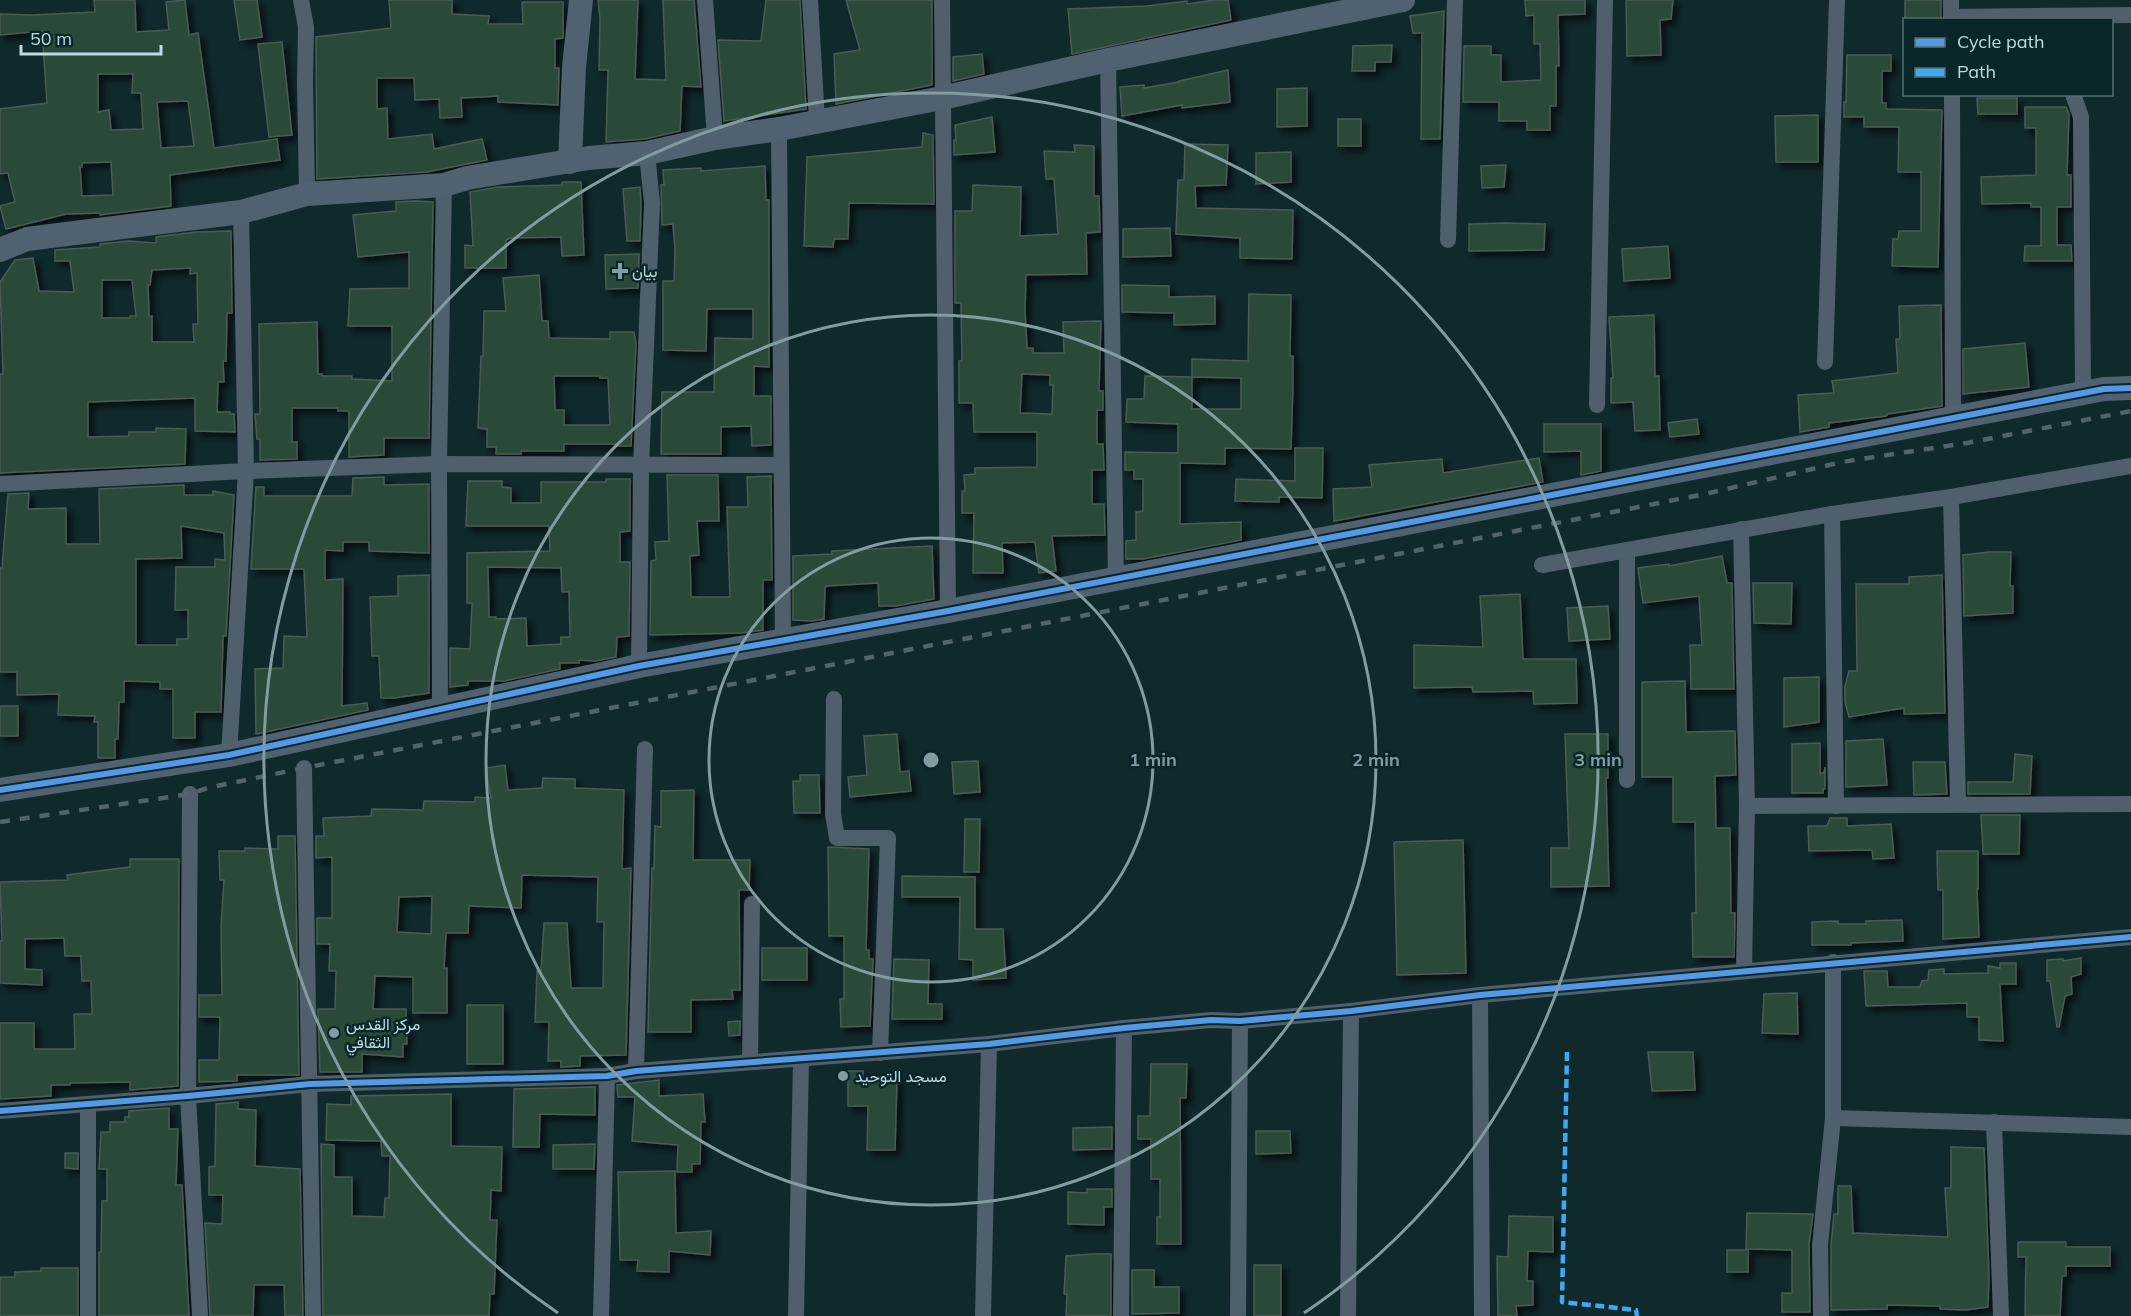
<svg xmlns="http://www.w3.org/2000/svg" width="2131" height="1316" font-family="Mulish,Vazirmatn,sans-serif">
<defs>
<filter id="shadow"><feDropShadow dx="5" dy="5" stdDeviation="3" flood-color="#0009"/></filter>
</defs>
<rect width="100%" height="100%" fill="#10292b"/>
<g fill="#2b4839" stroke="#4a5b55" stroke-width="1.5" fill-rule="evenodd" filter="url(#shadow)">
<path d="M94,0H135L136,32L169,30L166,2L185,0L189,35L198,33L214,148L277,139L280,160L170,175L171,206L100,215V213L66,214L6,229L0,206L15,202L8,173L0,174V109L47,103L42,31L0,35V14L32,15L95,12ZM98,74H133L132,93H141L143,129L111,130L109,110L98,112ZM188,101L194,146L161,148L157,102ZM111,162L113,195L82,196L80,167H82V163Z"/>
<polygon points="234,0 257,0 262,37 240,40"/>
<polygon points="389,0 452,0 452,14 489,16 488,24 523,24 522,2 563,2 563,38 555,39 555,68 559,68 558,105 498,102 498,96 461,98 462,117 440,118 439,99 415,100 414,78 377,78 377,109 387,108 388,139 432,134 434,149 482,139 487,160 427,172 317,179 316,37 391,28"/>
<polygon points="598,0 638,0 635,79 666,80 663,0 694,0 701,87 682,86 680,131 645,139 606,142 608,70 599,70 600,19"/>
<polygon points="766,0 800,0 806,109 724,121 718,40 761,41"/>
<polygon points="846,0 932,0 932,85 836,104 834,54 860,50"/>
<polygon points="1215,0 1228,0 1231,20 1072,54 1068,9 1147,6 1187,1 1187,4"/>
<polygon points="1525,0 1585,0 1585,14 1558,15 1559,66 1556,66 1556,106 1550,106 1550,130 1527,130 1527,121 1499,121 1499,102 1463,102 1464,46 1491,46 1491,55 1501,55 1501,82 1541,80 1540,44 1534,44 1534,15 1526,16"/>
<polygon points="1626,0 1673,0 1671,19 1660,20 1661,55 1627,56"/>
<rect x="1905" y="0" width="36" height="20"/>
<polygon points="1444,11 1440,139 1421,139 1422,33 1413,33 1410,16"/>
<polygon points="282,42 292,135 269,137 258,44"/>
<polygon points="1392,45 1391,62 1375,62 1375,71 1352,71 1353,46"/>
<polygon points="982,54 984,74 953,81 953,57"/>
<polygon points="1847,55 1891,55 1891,71 1882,71 1882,103 1886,103 1886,109 1942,110 1938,267 1892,266 1893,239 1898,239 1899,231 1921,231 1921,172 1898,172 1899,127 1864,127 1864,117 1844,117 1844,102 1846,102"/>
<polygon points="1228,70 1230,102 1182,108 1182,105 1122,116 1120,87 1144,85 1144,88 1179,82 1179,81"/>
<polygon points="1307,88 1307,126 1277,127 1277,89"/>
<polygon points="1977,98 2017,98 2017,114 1978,114"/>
<polygon points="2025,107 2066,107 2069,114 2067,175 2071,175 2071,207 2057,207 2057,245 2071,245 2072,261 2024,261 2025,246 2041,246 2041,207 2031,207 2031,203 1982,204 1981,177 2036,175 2036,128 2025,128"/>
<polygon points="1818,115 1818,162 1776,162 1775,116"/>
<polygon points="992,117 995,152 954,155 954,140 956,140 955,125"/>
<rect x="1338" y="119" width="23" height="27"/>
<polygon points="923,133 933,135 934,204 849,203 848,239 834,239 833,247 804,246 807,157 922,147"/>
<polygon points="1185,144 1228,145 1226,185 1195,186 1196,208 1293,210 1292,259 1240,258 1240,238 1176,234 1178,180 1184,180"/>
<path d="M1074,145L1094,146V196H1099L1100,232L1086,233L1087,274L1026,275L1025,310L1027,348H1033V353H1064L1063,322L1101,321L1099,391H1103V410H1097V444H1103L1104,470H1092V504H1104L1105,535L1052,536L1056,571L1039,573L1035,542L1002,543L1003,573H973L974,513H962V491H965L964,475L975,474V468L1037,467V432H974L973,403H959V361H962L961,303H955V211H972L973,185L1021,187L1020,236L1058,234L1054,179H1046L1044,151L1075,152ZM1022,374L1050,375V385H1053L1052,414L1020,413Z"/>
<polygon points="1291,152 1291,182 1256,184 1256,153"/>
<polygon points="1506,165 1504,187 1482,188 1481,166"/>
<polygon points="765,166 766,200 769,200 769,367 754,366 754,396 771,396 771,445 752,446 751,426 721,427 721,454 661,454 662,392 714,392 715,338 753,339 753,309 707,309 706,351 663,350 663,281 674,281 675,250 673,224 662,225 661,185 664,185 663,170 701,168 701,171"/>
<polygon points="562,182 581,182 584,255 562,256 561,237 511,238 506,240 506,268 465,268 465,245 473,246 470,192 498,187 562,185"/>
<polygon points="640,187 641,203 640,241 627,241 623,189"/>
<polygon points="414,201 433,202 429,438 384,438 384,455 349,457 349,411 338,411 338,408 292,408 292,442 297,442 297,459 260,460 260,439 257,439 255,414 260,414 259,324 317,322 318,374 322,374 322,376 352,376 352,379 392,381 392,326 348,326 350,289 409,288 409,252 358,257 353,215 396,211 396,202"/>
<polygon points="1506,223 1545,224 1544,250 1469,251 1469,224"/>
<polygon points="1170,228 1171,256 1123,257 1123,229"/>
<path d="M231,231L232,313H227L226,361H223L224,382H218L217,412H230V414H234L235,432L195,431V398L88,402V437L129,436V432H156V428L186,429L185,464L0,473V374H3L0,282L15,260L33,258L39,291L74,292L70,261H55V250L100,247V244L128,241L156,243V237L196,232ZM190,268V274L197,273L198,324H193L194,342H152V316H149L148,285H150L152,270ZM102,280H132L136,316H130V318H102Z"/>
<polygon points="1668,246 1670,278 1624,281 1622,249"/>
<polygon points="639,254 638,288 606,289 605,255"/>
<path d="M539,275L542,321H548L549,338L610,339V332H634L636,343L631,446H616V444H564V451H521V454H496V447H487V429L478,428L481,356H483L484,311H506L503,278ZM554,376H600V378H608L610,425H564V410H555Z"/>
<polygon points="1122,285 1169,286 1169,297 1215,296 1215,324 1174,325 1174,313 1122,312"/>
<path d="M1249,294L1291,295L1290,356H1293V385L1291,449L1225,448V464L1180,463V524L1241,522V540L1143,559H1126V541L1136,540V512L1143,511V479H1134V470H1125V452L1178,453V424L1126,422L1127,399H1144L1145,376L1192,377V359L1248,361ZM1192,377L1241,378V409H1192Z"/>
<polygon points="1941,305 1942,406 1888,414 1886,416 1829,423 1829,427 1800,432 1798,395 1834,393 1832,381 1898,373 1896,339 1900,339 1899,306"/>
<polygon points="1654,315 1655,376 1659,376 1660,430 1635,431 1633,402 1611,403 1611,378 1613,378 1609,317"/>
<polygon points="2025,343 2029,387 1963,394 1963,349"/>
<polygon points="1697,419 1699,434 1670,437 1668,423"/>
<polygon points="1544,424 1601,424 1601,471 1581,475 1581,451 1544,452"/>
<polygon points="1295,448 1323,448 1322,498 1279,497 1279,502 1235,501 1236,479 1295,481"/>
<polygon points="1539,458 1543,482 1334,521 1333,489 1372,487 1369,465 1442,459 1443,473"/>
<polygon points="667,475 718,475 719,521 697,521 699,555 690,556 691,597 730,597 727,507 748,507 747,477 771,476 772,580 763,580 763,630 741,633 650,635 651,561 656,560 655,542 669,541"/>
<polygon points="384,477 384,485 429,484 429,553 369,551 369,542 343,542 343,551 325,550 325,580 343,579 342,706 367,703 368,710 256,734 255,669 283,668 284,636 307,637 304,569 251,569 256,487 264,487 264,496 352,496 353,478"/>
<path d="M606,479H630V531L620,532V562H630L629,636L617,637L616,657L595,661L579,660V663H560V669L504,681H468V685L450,687V648L470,649L472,603H467V553L550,551L549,526H466L468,481H502V487L511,488V503H541V482H606ZM488,567L561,568L562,592H569L570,637H561V644L527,646L526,618L496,619V617H489Z"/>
<path d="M184,485V495H213V491L234,495L226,636H223L221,712H195V738H173V689H160V682L124,681V702H119L118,739H115V758H98V722H94L95,716L58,715L59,694L17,695V672H0V568H2L8,494L29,493L28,509L66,508V544H100L99,489ZM181,526L224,533L225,560L215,559V567H176L175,610H188V639H177V645H136V559L182,558Z"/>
<polygon points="932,546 934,599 896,606 879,606 878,583 827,586 825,587 824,619 812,621 793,620 793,556 832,554 832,551"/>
<polygon points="1989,552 2011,552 2010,586 2013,586 2013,613 1964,616 1963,555"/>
<polygon points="1722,556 1727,583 1732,583 1734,689 1691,689 1690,645 1702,645 1699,596 1643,603 1638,568 1669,564 1669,566"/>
<polygon points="429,575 429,693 394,698 381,698 379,656 372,656 370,597 398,596 398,576"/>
<polygon points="1942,575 1945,713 1904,714 1904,708 1849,717 1845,702 1845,686 1849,671 1857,671 1856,584 1909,584 1909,577"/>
<polygon points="1753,583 1792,583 1791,624 1754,623"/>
<polygon points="1520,594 1523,659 1576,659 1577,703 1534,704 1533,691 1473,692 1472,687 1414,688 1414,645 1483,647 1480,596"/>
<polygon points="1608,606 1610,639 1569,641 1567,608"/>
<polygon points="1819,677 1819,722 1784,727 1784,678"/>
<polygon points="1685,681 1686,732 1735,731 1736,775 1715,776 1716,828 1730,828 1731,913 1735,913 1734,957 1693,957 1692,913 1696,913 1695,822 1673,822 1673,777 1642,777 1642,682"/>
<rect x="0" y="706" width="18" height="30"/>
<polygon points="897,734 900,772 909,771 911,791 850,797 848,777 867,775 864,736"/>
<polygon points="1565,734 1608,734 1608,778 1606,778 1609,886 1551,887 1551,848 1569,848"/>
<polygon points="1883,739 1887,785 1846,787 1846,741"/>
<polygon points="1820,743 1820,773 1824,773 1825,767 1825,789 1823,789 1823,793 1792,793 1792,744"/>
<polygon points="2015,754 2032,756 2030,794 1968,794 1968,782 2013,782"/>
<polygon points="978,761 980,792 954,794 952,762"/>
<polygon points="1913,762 1945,762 1947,794 1914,795"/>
<path d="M505,765L508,790L542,788L543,778L575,779V788L624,790L622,869L631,868L626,1055L580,1056V1066L561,1067V1061H548L549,1022H535L537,971H541L544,923H567L571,988H603L604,922H597L598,877L522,875L521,908L469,906L468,933H446L444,968H447V1013H413V977L375,976L373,1009H406L407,1044H403V1057L362,1054V1072H320L318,1009H335L336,971H329L330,944H317V918H332V857L316,858V836H324L323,818L371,816L372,809L423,810L424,801L475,802V797L491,798L486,768ZM432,896L431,934L397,932L399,897Z"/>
<polygon points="800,775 819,775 820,813 794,813 793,781 800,781"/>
<polygon points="694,790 693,860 750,860 749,890 739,890 740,990 732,990 733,999 691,1000 691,1032 648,1032 652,868 654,868 655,826 661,827 661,791"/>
<polygon points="1981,815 2020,815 2019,854 1983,854"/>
<polygon points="1830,818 1847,818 1847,826 1891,824 1894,858 1873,859 1872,850 1809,851 1808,826 1827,826"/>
<polygon points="965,819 980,819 979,872 964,872"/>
<polygon points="278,836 295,836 299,1075 237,1075 237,1081 199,1082 199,1060 219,1060 220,1017 199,1017 199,995 222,995 221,926 224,880 220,880 219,851 245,851 245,848 278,849"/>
<polygon points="1463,840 1466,973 1397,975 1394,842"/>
<polygon points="828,847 869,849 866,950 869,950 869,959 873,959 870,1026 841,1027 840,999 844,999 844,936 829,936"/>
<polygon points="1937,851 1978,851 1978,889 1977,889 1979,937 1943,939 1943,890 1938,890"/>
<polygon points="130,859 179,859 178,1086 130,1090 130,1082 70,1083 70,1085 51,1085 51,1096 0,1099 0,1023 34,1023 34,1049 75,1049 74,1014 92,1014 91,981 82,981 81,956 65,956 64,938 25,939 25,969 42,970 42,985 0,983 0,941 2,941 0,882 68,880 67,875 130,867"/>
<polygon points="902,876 975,877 975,929 1003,929 1006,978 973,980 973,960 959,959 960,897 902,897"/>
<polygon points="1902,920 1903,941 1851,943 1851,945 1812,945 1812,922 1838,921 1838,924 1866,924 1866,921"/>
<rect x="762" y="948" width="45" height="32"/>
<polygon points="2081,958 2081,974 2071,977 2072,994 2065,996 2059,1027 2057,1027 2050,981 2047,981 2047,960 2063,959 2063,961"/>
<polygon points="894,959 929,960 928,1004 942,1004 942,1019 892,1019"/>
<polygon points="2000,963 2016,963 2016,984 2000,984 2003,1041 1979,1040 1979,1017 1967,1017 1967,1003 1866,1006 1864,971 1887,971 1888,987 1920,987 1922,981 1928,980 1929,970 1944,969 1944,974 1988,973 1988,966 2000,968"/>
<polygon points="1797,993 1798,1034 1762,1033 1764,994"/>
<rect x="467" y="1005" width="36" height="59"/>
<polygon points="740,1021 740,1035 729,1036 728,1022"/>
<polygon points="1648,1052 1693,1052 1695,1090 1652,1091"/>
<polygon points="1151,1064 1187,1064 1186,1098 1180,1098 1181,1244 1157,1244 1157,1217 1160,1217 1160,1179 1151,1179 1151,1139 1138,1139 1138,1116 1150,1116"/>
<polygon points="848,1071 863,1071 863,1078 897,1079 895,1150 867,1150 868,1106 848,1106"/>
<polygon points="659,1080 659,1096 703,1094 705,1122 701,1122 700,1164 692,1164 692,1172 677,1172 678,1145 632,1141 635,1097 618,1097 617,1085"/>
<polygon points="595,1087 595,1115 540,1114 539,1147 513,1147 514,1089"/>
<polygon points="451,1094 451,1146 502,1147 501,1191 491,1190 490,1220 497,1220 494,1294 490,1294 489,1316 323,1316 321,1144 334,1145 334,1177 352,1177 352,1216 384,1217 385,1198 389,1198 390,1156 382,1156 381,1141 326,1140 327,1104 351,1105 351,1096"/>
<polygon points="238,1102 238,1109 256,1110 255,1166 300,1169 303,1316 285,1316 284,1285 254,1285 253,1316 210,1316 205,1223 222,1224 223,1195 209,1195 209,1167 215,1166 216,1104"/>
<polygon points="169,1108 169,1129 178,1129 176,1185 182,1185 189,1316 99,1316 99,1252 101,1252 102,1201 107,1201 107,1169 99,1169 101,1132 110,1132 110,1122 125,1122 125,1117 129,1117 129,1111"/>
<polygon points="1112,1127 1112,1149 1073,1150 1073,1128"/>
<polygon points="1256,1131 1290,1131 1291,1153 1256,1154"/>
<polygon points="595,1144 594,1169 553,1169 553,1145"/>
<polygon points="1951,1147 1984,1148 1989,1274 1988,1307 1965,1310 1940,1309 1940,1306 1887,1305 1887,1309 1831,1310 1831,1245 1834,1214 1838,1214 1838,1186 1851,1186 1853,1233 1948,1237 1945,1188 1951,1188"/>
<polygon points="65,1153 78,1153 78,1169 65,1168"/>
<polygon points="675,1171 676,1233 711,1231 710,1255 669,1251 669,1272 637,1271 638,1260 620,1260 618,1172"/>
<polygon points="1087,1189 1112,1189 1112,1207 1104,1207 1104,1225 1068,1224 1068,1192 1087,1193"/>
<polygon points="1747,1213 1813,1214 1809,1245 1810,1312 1782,1312 1782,1293 1792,1293 1792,1250 1746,1249"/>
<polygon points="1509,1216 1553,1217 1553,1252 1528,1251 1527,1281 1533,1281 1533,1305 1516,1306 1517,1316 1498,1316 1497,1256 1508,1257"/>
<polygon points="2018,1242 2066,1242 2066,1247 2110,1247 2110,1266 2066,1266 2066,1276 2062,1276 2060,1316 2025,1316 2026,1257 2018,1257"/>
<rect x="1727" y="1250" width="21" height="22"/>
<polygon points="1093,1254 1111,1254 1111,1316 1066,1316 1067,1294 1064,1294 1066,1256"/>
<rect x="1254" y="1265" width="27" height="51"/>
<polygon points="41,1268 78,1268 78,1316 0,1316 0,1277 15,1277 15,1272 41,1271"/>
<polygon points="1132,1270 1154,1270 1154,1287 1179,1287 1179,1313 1132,1314"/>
</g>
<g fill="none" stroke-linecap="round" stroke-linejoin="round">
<g stroke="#505f6c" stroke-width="16">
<polyline points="301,0 306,27 305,83 307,194"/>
<polyline points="705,0 715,138"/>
<polyline points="810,0 817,121"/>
<polyline points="942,0 948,611"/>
<polyline points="1951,0 1951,17 2131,15"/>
<polyline points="1108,60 1116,579"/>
<polyline points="1952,94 1953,419"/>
<polyline points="2073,94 2081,117 2083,393"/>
<polyline points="779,129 783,640"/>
<polyline points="1448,240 1455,0"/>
<polyline points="1825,362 1837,0"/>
<polyline points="1597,405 1605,0"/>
<polyline points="0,484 246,471 439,464 781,465"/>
<polyline points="1951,497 1958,804"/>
<polyline points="1832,514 1836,806"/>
<polyline points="1741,529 1747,806 1744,971"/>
<polyline points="1627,550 1627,780"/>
<polyline points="1542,565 1832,514 1951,497 2131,466"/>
<polyline points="639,666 641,466 652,203 647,153"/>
<polyline points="834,699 833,814 837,838 888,838 880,1053"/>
<polyline points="440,709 439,464 444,185"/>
<polyline points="229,755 246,471 241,212"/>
<polyline points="304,768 313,1316"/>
<polyline points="190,794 188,1096 200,1316"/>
<polyline points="1747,806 2131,804"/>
<polyline points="1480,995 1482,1316"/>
<polyline points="750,1062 752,904"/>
<polyline points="636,1071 645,749"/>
<polyline points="88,1104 88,1316"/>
<polyline points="0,1111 188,1096 310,1084 607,1076 636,1071 989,1044 1124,1028 1211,1020 1240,1021 1351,1011 1480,995 2131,937"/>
<polyline points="1833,1118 2131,1127"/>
<polyline points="1994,1122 2001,1316"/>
<polyline points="601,1316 607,1076"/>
<polyline points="796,1316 801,1059"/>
<polyline points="983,1316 989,1044"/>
<polyline points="1121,1316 1124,1028"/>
<polyline points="1238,1316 1240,1021"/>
<polyline points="1348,1316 1351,1011"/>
<polyline points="1821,1316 1820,1245 1833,1118 1833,962"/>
</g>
<g stroke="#50616f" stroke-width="24">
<polyline points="570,162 574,67 581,0"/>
<polyline points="0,250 27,239 241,212 307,194 444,185 467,178 589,158 647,153 715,138 779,129 942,98 1108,60 1403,0"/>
<polyline points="0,790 229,755 639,666 948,611 2104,389 2131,388"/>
</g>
<polyline stroke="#52636c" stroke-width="4.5" stroke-dasharray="10 10" stroke-linecap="butt" points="0,822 190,794 207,788 304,768 1705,494 1842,462 1967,443 2131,411"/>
<polyline stroke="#3fa9f5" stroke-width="4.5" stroke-dasharray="9 4.5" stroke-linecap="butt" points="1567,1052 1562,1302 1636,1310 1637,1316"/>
<defs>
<g id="cycleway">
<polyline points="0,790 229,755 639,666 948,611 2104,389 2131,388"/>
<polyline points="0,1111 188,1096 310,1084 607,1076 636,1071 989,1044 1124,1028 1211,1020 1240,1021 1351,1011 1480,995 2131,937"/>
</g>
</defs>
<use href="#cycleway" stroke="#09272a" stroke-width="10"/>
<use href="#cycleway" stroke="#5399e6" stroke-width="6"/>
</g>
<g fill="none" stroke="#829c9f" stroke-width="3">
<circle cx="931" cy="760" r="222"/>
<circle cx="931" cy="760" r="445"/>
<path d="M558 1313A667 667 0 1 1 1304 1313"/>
</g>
<g fill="#829c9f" stroke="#09272a" stroke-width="2">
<path d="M617 262h6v6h6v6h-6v6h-6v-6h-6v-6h6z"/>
<circle cx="334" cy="1033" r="6"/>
<circle cx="843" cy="1076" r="6"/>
</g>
<g text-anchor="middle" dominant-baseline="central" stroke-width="5" stroke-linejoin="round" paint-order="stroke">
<g font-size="16" fill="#bfdadd" stroke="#09272a" text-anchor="start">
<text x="632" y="271">بيان</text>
<text x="346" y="1024">مركز القدس<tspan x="346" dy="18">الثقافي</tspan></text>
<text x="855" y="1076">مسجد التوحيد</text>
</g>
</g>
<circle cx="931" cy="760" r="9" fill="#829c9f" stroke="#09272a" stroke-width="3"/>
<g font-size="18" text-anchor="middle" font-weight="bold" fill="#829c9f" stroke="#09272a" stroke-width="5" stroke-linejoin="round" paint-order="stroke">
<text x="1153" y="766">1 min</text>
<text x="1376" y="766">2 min</text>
<text x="1598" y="766">3 min</text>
</g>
<rect x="1903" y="18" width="210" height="78" fill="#09272a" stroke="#526f72" stroke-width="1.5"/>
<rect x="1915" y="38" width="30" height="9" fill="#5399e6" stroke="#526f72" stroke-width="1.5"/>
<text x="1957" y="48" font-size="18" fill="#bfdadd">Cycle path</text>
<rect x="1915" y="68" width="30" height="9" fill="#3fa9f5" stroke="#526f72" stroke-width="1.5"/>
<text x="1957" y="78" font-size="18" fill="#bfdadd">Path</text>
<path d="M21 45v9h140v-9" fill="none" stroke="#bfdadd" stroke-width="3"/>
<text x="30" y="45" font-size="18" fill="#bfdadd" stroke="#09272a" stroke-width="4.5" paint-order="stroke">50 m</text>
</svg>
